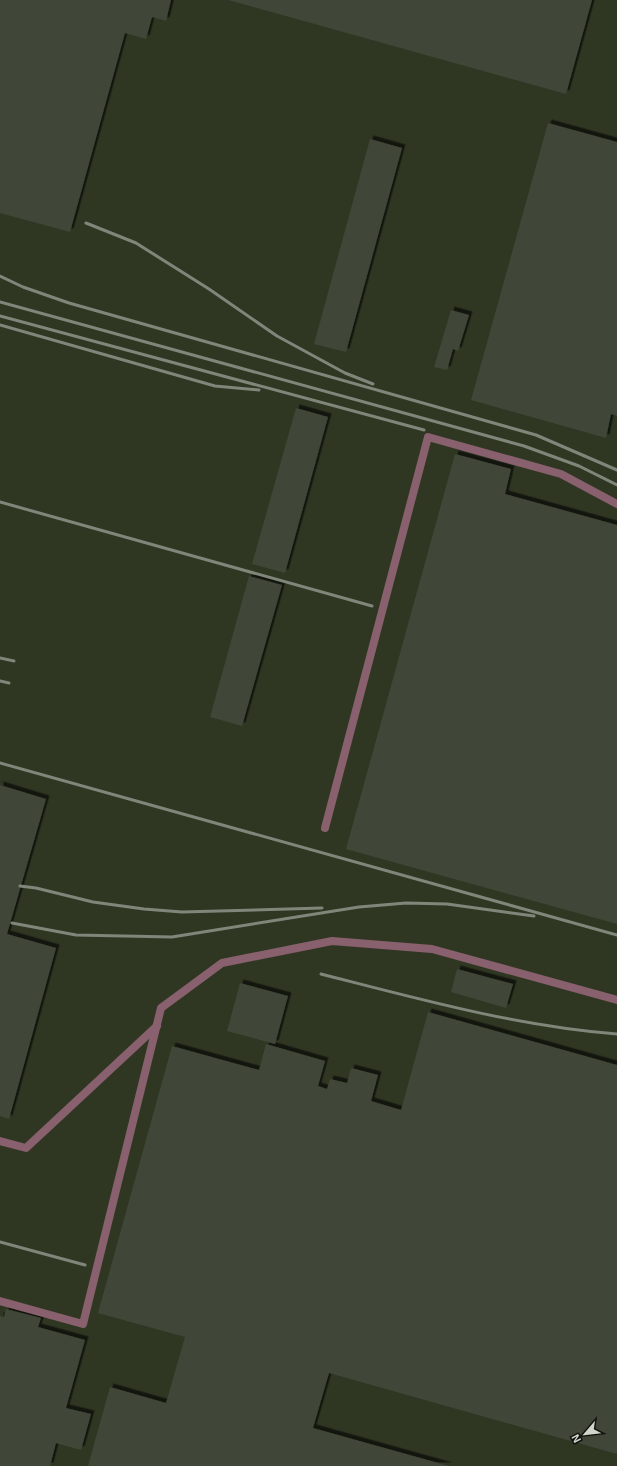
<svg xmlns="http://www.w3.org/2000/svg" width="617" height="1466" font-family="'Exo 2',sans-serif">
<defs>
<filter id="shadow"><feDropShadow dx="3.5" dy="-3.5" stdDeviation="0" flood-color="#0009"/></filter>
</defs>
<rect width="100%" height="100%" fill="#272d1f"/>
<rect fill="#2f3723" x="0" y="0" width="617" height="1466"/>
<g fill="#3f4637" filter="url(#shadow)">
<polygon points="0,0 171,0 166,21 152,17 146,39 125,33 70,232 0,213"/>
<polygon points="228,0 592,0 566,94"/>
<polygon points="548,123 617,142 617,416 611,414 606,438 471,400"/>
<polygon points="370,139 402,148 346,352 314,344"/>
<polygon points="451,310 469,315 458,351 453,349 447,370 434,367"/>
<polygon points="296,408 328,417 285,573 252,564"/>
<polygon points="455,454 511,469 505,494 617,525 617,924 346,849"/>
<polygon points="249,576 282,585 242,726 210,717"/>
<polygon points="0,785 46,799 7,934 56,948 9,1119 0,1116"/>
<polygon points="457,969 513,984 506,1008 451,992"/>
<polygon points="240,983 288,996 275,1044 227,1031"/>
<polygon points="428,1012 617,1065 617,1454 329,1373 313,1428 449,1466 88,1466 110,1387 166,1403 185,1337 98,1313 172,1046 259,1070 266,1044 325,1061 318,1086 327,1089 330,1079 347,1083 351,1068 378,1075 371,1101 401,1110"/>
<polygon points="6,1309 41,1318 38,1327 85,1340 66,1408 91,1414 81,1450 56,1443 50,1466 0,1466 0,1316 4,1317"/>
</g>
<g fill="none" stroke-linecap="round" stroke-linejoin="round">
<g stroke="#88606e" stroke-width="8">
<polyline points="325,828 428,437 561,474 617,504"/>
<polyline points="0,1141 26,1148 157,1026"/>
<polyline points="0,1301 83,1324 161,1008 222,963 332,941 432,949 617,1000"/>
</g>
<g stroke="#81867a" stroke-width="3">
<polyline points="86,223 136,243 209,289 277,336 345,373 373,384"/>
<polyline points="0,276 23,287 69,303 536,435 617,470"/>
<polyline points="0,302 524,446 579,466 617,485"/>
<polyline points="0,316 424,430"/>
<polyline points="0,325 215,386 259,390"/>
<polyline points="0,502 372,606"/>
<polyline points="0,658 14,661"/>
<polyline points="0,681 9,683"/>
<polyline points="0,763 617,935"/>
<polyline points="20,886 36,888 93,902 144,909 182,912 322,908"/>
<polyline points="12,923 76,935 172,937 359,907 406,903 447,904 534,916"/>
<path d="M321,974C419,999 516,1026 617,1034"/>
<polyline points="0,1242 85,1265"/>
</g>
</g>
<g transform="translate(585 1434) rotate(242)" stroke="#11140e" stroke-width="3" paint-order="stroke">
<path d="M0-3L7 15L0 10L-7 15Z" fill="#d2d5cc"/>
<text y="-6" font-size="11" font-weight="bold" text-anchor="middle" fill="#d2d5cc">N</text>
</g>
</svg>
